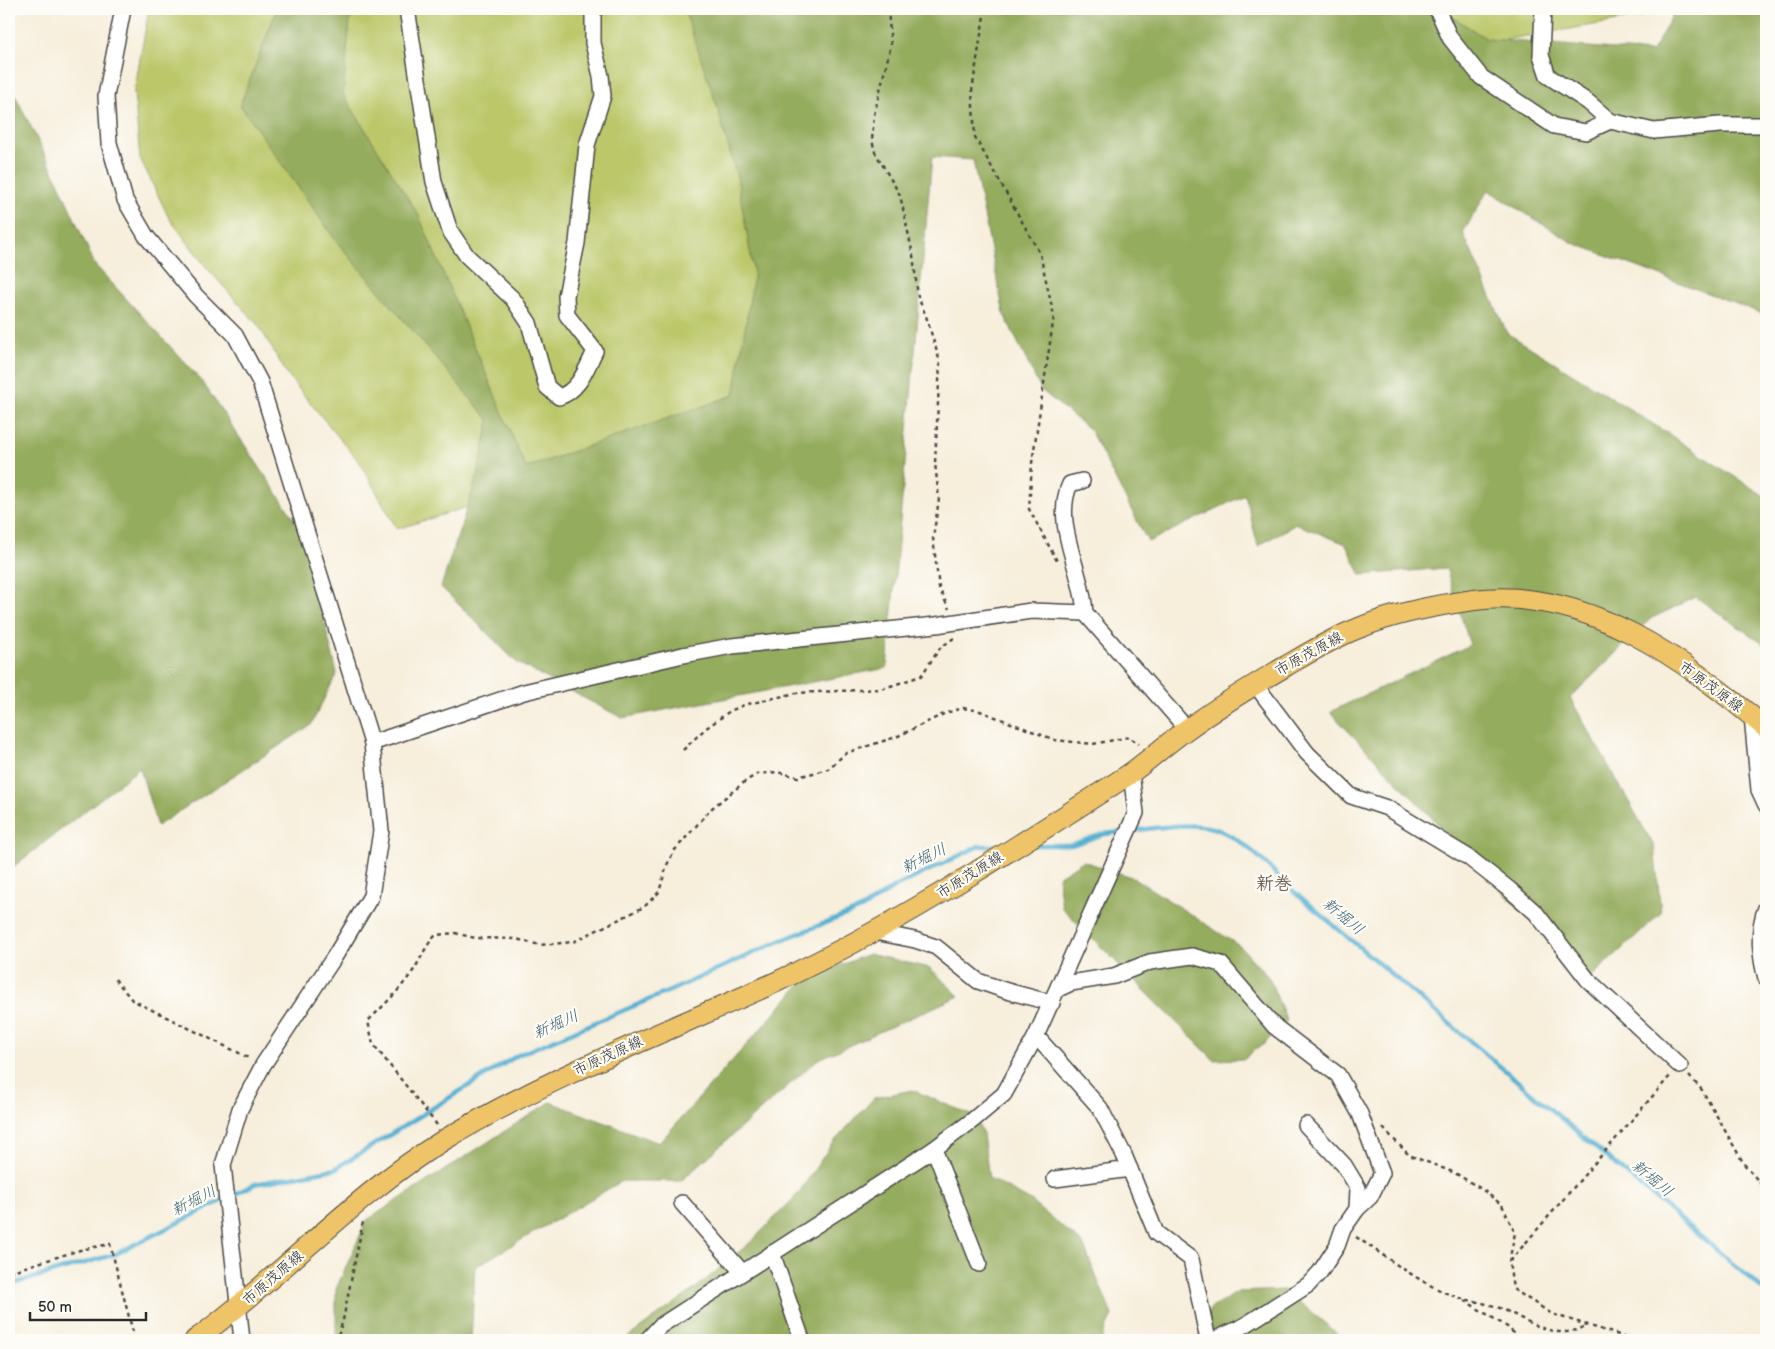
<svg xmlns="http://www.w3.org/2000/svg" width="1775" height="1349" font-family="'Balsamiq Sans','Klee One',sans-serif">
<rect width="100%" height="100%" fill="#fdfcf7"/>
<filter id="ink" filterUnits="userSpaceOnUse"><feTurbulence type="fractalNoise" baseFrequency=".02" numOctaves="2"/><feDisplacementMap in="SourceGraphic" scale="10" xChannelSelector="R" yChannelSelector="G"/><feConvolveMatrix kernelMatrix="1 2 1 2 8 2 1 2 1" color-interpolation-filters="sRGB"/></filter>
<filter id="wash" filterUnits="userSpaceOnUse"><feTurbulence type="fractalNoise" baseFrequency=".0096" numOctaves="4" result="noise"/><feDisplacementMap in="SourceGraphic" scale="20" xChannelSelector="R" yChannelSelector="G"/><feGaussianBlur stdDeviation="1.12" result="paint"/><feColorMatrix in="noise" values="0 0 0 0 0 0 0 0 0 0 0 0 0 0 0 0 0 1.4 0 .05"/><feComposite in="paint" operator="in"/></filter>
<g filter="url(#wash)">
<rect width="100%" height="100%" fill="#f7eedb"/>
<polygon fill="#bbc769" stroke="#73794a" points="149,9 1645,9 1641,17 1049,116 819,139 823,396 397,529 361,464 288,376 259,326 207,268 169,218 140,158 134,92"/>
<g fill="#94ac5d" stroke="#606c44">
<polygon points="277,9 351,9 343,94 419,216 526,468 734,395 754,274 737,177 715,100 684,9 1440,9 1487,39 1652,52 1676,9 1766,9 1766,315 1573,243 1488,190 1463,233 1507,333 1639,415 1766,497 1766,646 1696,597 1650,619 1570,698 1654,846 1661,913 1588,980 1330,712 1470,645 1446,568 1361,575 1346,544 1296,524 1258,546 1245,495 1148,542 1090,430 1041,390 1004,314 973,160 932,157 887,668 622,718 516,662 441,587 478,474 489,420 337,242 240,105"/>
<polygon points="9,83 56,177 95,265 201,380 301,529 337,673 311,725 157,826 140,768 9,870"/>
<polygon points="1083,861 1134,878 1241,947 1269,978 1287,1021 1265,1043 1243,1059 1214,1060 1062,908 1058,877"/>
<polygon points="869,954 930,968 959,996 817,1060 681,1181 622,1181 475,1267 471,1340 336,1340 336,1289 367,1220 550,1102 659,1143 805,979"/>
<polygon points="912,1090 974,1116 983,1134 989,1178 1031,1201 1083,1244 1112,1315 1101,1340 624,1340 696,1288 752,1241 798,1194 831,1145 874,1098"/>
<polygon points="1285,1290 1345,1340 1199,1340 1210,1309 1238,1292"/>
</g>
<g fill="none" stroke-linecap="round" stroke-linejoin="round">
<g stroke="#56b1d4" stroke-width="4.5">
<path d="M1131,831C1154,828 1197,821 1219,830C1246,842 1267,863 1285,884L1766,1292"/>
<polyline points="1033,845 1071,845 1104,834 1123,832"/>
<polyline points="9,1285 116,1254 255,1184 335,1169 518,1055 672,990 782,940 861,909 893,888 979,846 1005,846"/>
</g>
</g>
</g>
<g filter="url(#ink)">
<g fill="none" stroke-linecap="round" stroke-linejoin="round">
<defs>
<g id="minor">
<polyline points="123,9 106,96 109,143 125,200 146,236 196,296 235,335 260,382 372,743 381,831 371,896 335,956 263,1065 240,1109 223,1165 242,1340"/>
<path d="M407,9L434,182L450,231L467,256L513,299L529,323L547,387L559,397C579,391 586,369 595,351L567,315L566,296L577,243L587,145L603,96L601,76L593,43V9"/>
<polyline points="1437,9 1450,38 1481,77 1554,126 1586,132 1610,121"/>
<polyline points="1543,9 1541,55 1548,76 1588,102 1610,121 1654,131 1720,125 1766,125"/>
<path d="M1082,481L1070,484C1052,523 1083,572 1085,613L1187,729"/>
<polyline points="1255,684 1307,753 1351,796 1387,808 1468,857 1510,890 1536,913 1588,980 1680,1066"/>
<polyline points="1752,716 1759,790 1766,805"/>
<polyline points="372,743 524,692 683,655 732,646 936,625 1031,611 1085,613"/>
<path d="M1766,908C1757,929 1760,957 1766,978"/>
<polyline points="875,932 915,940 936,947 978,981 1007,991 1052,1003"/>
<polyline points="1058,989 1071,983 1114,976 1150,962 1192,956 1221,964 1274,1026 1338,1075 1360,1114 1382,1173 1370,1197 1357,1209 1343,1229 1337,1246 1320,1272 1308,1285 1242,1327 1214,1340"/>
<polyline points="1036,1036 1100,1108 1124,1155 1156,1233 1191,1259 1208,1340"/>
<polyline points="1306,1125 1344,1165 1358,1188 1357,1209"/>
<polyline points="934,1149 979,1264"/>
<polyline points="1055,1179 1130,1169"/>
<polyline points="682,1203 742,1272"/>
<polyline points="772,1253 802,1340"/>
<polyline points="647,1340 660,1326 934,1149 973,1120 1004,1094 1036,1036 1136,813 1131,773"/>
</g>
<path id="major" d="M195,1340C280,1278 355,1194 444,1140C549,1077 663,1033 774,983C843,951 909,913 974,873C1026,841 1077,808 1128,775C1148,761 1166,744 1186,730C1218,707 1252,686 1286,666C1310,652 1333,638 1359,628C1392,614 1438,605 1474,600C1586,586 1685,660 1766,728"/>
</defs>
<use href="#minor" stroke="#4a4845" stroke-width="18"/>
<use href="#major" stroke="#4a4845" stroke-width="22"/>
<g stroke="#4a4845" stroke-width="2.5" stroke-dasharray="4 4" stroke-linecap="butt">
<polyline points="888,9 891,45 874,115 872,140 875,152 900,195 913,255 918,297 926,316 940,362 935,463 939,499 933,538 939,588 949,609"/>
<polyline points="985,9 972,91 975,137 1040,254 1054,316 1032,463 1029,509 1057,561"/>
<polyline points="683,750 705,729 730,711 744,705 796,693 881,689 921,676 940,648 954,638"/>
<polyline points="115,979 132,1000 251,1059"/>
<polyline points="1689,1076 1702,1090 1744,1164 1766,1190"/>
<path d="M437,1125L373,1044L368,1021C385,1004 402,988 415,968C422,956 426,945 436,935L455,933L475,938L516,939L540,945L573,942L644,907L659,892L667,865L674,851L712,808L747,780L758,774L777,772L798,777L828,769L846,753L896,737L946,713L963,708L980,711L1055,740L1093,744L1129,737L1139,744"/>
<polyline points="1383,1128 1409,1155 1455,1173 1483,1190 1502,1205 1515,1233 1509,1262 1513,1289 1552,1314 1622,1336 1627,1340"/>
<path d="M1356,1237C1387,1257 1418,1282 1451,1295C1467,1301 1484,1302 1500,1308C1528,1320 1559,1345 1588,1324"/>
<polyline points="1510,1261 1670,1076"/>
<polyline points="9,1272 80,1250 110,1244 135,1340"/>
<polyline points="1464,1300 1509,1328 1519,1340"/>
<polyline points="331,1340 339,1333 343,1320 363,1222"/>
</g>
<use href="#minor" stroke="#fff" stroke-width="15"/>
<use href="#major" stroke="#efc469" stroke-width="20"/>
</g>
</g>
<g text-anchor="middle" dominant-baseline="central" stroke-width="4.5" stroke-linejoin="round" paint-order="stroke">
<g font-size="15" fill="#2b2b2b" stroke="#fdfcf7">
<text transform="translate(1309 654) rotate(-29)">市原茂原線</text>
<text transform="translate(1711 687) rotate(36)">市原茂原線</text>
<text transform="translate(970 875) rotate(-32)">市原茂原線</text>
<text transform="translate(608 1056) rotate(-25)">市原茂原線</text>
<text transform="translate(273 1278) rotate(-41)">市原茂原線</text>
</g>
<g font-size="16" font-style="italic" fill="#3c616f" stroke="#fdfcf7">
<text transform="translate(924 859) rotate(-26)">新堀川</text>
<text transform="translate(1343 917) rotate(40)">新堀川</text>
<text transform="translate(556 1025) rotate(-24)">新堀川</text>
<text transform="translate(1652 1179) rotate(40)">新堀川</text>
<text transform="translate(194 1201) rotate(-27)">新堀川</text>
</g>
<g font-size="18" font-weight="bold" fill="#6e5c51" stroke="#fdfcf7">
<text x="1274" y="883">新巻</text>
</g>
</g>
<rect width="1775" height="1349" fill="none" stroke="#fdfcf7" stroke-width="30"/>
<path d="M30 1312v8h116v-8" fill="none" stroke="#2b2b2b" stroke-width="2.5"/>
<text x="38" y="1312" font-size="15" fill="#2b2b2b" stroke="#fdfcf7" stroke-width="4" paint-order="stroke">50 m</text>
</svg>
